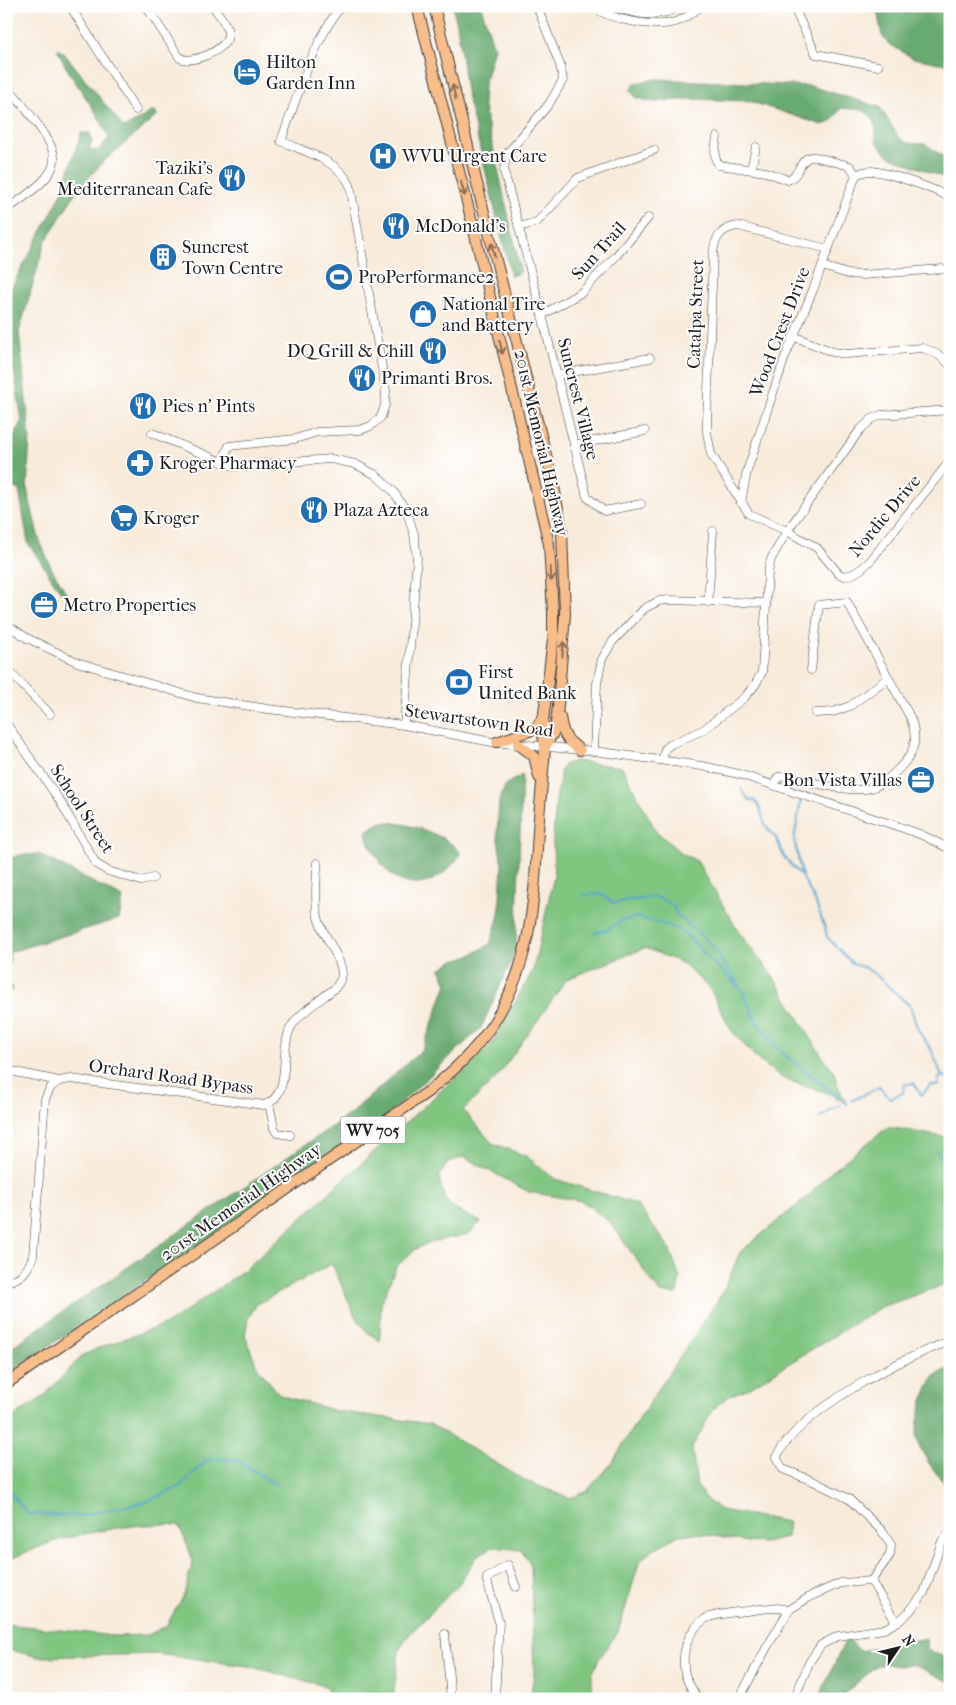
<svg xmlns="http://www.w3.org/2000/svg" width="956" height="1705" font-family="'IM FELL French Canon',serif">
<rect width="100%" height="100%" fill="#fff"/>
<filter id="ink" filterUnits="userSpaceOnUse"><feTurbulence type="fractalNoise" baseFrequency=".02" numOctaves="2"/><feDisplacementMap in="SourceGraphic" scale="10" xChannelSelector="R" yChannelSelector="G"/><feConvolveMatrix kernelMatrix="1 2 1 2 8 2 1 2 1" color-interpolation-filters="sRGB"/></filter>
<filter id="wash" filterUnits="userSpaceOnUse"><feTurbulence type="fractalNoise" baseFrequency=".0096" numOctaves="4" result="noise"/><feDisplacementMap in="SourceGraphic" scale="20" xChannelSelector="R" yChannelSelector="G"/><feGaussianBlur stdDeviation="1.12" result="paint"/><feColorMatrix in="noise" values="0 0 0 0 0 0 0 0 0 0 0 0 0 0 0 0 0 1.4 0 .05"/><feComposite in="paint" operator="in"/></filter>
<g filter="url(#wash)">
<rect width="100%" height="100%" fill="#f8ebda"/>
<path fill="#80c681" stroke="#4e714e" d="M575,761L622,767L656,831L682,854L697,861L740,934L774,978L822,1056L834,1071L837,1084L847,1104L830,1094L784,1079L758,1060L731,1030L710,989L682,963L645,948L567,979L497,1077L463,1110L492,1143L526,1156L555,1179L636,1204L668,1246L680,1277L677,1294L660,1293L610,1222L582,1201L529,1192L464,1157L448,1162L439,1177C444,1209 455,1209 481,1222L469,1234L430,1242L414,1250L396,1267L381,1304L380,1341L366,1331L355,1316L332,1264L257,1304L248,1318L245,1335L257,1367L280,1395L336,1411L430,1424L526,1481L570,1498L587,1491L612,1463L630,1432L723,1292L740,1252L807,1197L833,1170L888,1127L950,1138V1283L881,1307L747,1389L731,1395L717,1405L708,1418L692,1448L697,1486L707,1500L721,1510L788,1522L786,1538L764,1543L747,1542L696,1533L679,1535L651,1551L639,1563L618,1632L599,1659L592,1674V1691L597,1699H530L534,1675L531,1565L521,1550L493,1547L478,1555L459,1584L407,1637L399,1651L393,1699H333L325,1686L248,1666L157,1654L39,1657L6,1649V1624L114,1636L148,1635L166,1626L184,1595L193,1560L179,1525C143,1522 98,1530 63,1539C46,1543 28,1552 12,1558L6,1556V1422L43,1397L81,1357L98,1348L169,1323L247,1268L492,1044L533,970L554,876L553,839L556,799L560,781V772L564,765Z"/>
<g fill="#68ab6f" stroke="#426446">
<polygon points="452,6 481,6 494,48 484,84 483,103 521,272 511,276 466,91 457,24"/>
<polygon points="876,6 950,6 950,65 913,58 889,44 882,36"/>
<path d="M57,49L64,53L124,128L153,111L158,115L105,160L78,189L45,242L19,332L30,437L27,489L39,539L52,569L70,599L66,600L28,543L19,490L11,487L6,489V451L22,420L12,359L9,292L61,195L81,133H90L92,141L89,149L97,151L109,138C96,106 70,81 57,49Z"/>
<polygon points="655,79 810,86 880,107 899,138 907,143 925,144 950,161 950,180 889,156 876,142 875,123 870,115 862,110 841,108 831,122 822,125 749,101 692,99 654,102 637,98 630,91 635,83"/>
<polygon points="522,775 516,951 481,1028 378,1124 6,1375 6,1351 350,1114 422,1050 447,984 440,969 454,960 471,955 490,944 499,915 501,881 502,865 497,833 499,800 506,784"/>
<path d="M381,822C405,822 447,833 461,854C437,888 403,898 378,859C372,849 367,842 366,831Z"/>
<polygon points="39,854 123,898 119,919 10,952 8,973 12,990 6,994 6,860 20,855"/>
<path d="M950,1368V1488C939,1480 918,1450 917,1437C916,1420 925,1387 936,1375C940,1372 945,1370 950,1368Z"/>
<polygon points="847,1637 860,1651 926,1638 927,1649 950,1660 950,1682 914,1665 878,1665 844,1694 841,1699 818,1699"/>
</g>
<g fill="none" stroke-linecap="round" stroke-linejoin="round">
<g stroke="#56a4cf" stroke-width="2">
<polyline points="741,789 749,800 755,801 759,806 765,825 776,838 784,857 803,878 815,901 825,928 827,937 853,964 866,968 877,976 910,1006 918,1030 932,1051 942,1076"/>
<polyline points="801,800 794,839 802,876"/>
<path d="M585,895L601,894L615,904C627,897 640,902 651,896L659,898L673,906L677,915L710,943L742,990L756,1021L780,1051L847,1104"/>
<polyline points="595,932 607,930 621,921 638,917 675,928 687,935 704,954 739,987"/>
<polyline points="851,1101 879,1087 890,1098 903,1093 904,1085 914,1083 921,1095 931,1085 939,1086 938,1080 942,1076 950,1078"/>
<polyline points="819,1118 841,1104"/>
<polyline points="937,1151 950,1171"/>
<polyline points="6,1488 28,1514 81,1516 148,1501 179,1487 207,1460 234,1459 277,1485"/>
</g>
</g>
</g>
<g filter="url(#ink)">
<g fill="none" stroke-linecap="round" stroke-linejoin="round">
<defs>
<g id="minor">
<polyline points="70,6 136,110"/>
<path d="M146,6L180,58C192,65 229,49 228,34C228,24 218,14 213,6"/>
<polyline points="537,6 560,65 563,80 549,104 506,155 504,171 542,315 587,497 604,511 641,504"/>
<path d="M592,6C610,20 657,29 678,21C686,18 694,11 702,6"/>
<polyline points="793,6 816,54 878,66"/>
<polyline points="602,9 615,8 642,14 655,14 667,12 680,6"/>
<path d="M6,84C18,101 54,139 54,158C55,166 48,176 43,181C32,192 19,201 6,210"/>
<path d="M717,137C716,146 712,157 719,165L766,172L788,180C802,175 798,155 816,157L850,166L856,175C860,173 866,171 871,171C887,172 936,189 950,198"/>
<polyline points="751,169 756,147"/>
<polyline points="519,227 537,222 578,178 654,150"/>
<path d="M828,249L738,226C721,228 714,238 713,255L707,420V432L711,454L749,514L787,531L817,548L839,574L845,576L853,574L861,569L870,561L950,461"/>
<polyline points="822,266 848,274 862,275 942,269"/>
<polyline points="542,315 582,292 616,256 648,218"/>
<path d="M793,336L833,352L847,354L922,348C934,351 942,356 950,365"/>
<polyline points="556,375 650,358"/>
<path d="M152,433L222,462L229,446L295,439L317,432L360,430L371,426L381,417L385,405L386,391L350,185C338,160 305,152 281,141C298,96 312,44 341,6"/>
<polyline points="574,445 645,431"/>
<polyline points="222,462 234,466 331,459 355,464 376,475 393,491 407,512 414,534 417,558 404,725"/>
<polyline points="741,503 747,471 785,357 813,290 856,175"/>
<polyline points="708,602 713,531"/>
<polyline points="6,624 27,638 77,662 197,698 268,709 404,725 492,742 594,751 702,766 739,774 900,827 922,835 950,849"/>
<polyline points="6,637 12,628"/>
<polyline points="6,668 50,714"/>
<polyline points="815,713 833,712 850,706 888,678"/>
<polyline points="6,723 60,801 96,864 108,871 141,881 153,878"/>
<polyline points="594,751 597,683 602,659 613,641 645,608 659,601 668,600 766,603"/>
<polyline points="662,760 665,749 671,744 703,730 745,697 755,685 762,672 768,572 771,559 787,531 860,430 872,419 881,415 950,410"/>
<path d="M774,785L778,777L786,776C808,781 854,795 874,787C885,783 896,772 904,763C917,749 917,734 910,717L847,602L819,605L811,670"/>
<path d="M6,1070L59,1081L71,1079L264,1105C293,1096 279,1052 290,1029C297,1014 322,999 335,988C338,984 342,980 342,974C342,958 322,935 318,917C314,900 317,881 317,863"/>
<polyline points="269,1103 274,1128 277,1133 290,1135"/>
<path d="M6,1282C22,1278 27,1272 33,1256L45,1099L51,1087L59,1081"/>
<path d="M871,1581L890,1555L891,1545L882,1531L849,1499L813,1481L783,1469L776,1457C803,1408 898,1360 950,1341"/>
<polyline points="871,1581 896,1622"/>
<polyline points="445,1634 451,1699"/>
<polyline points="495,1699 499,1622 487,1581 487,1578 508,1565 516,1587"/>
<path d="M698,1699C692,1689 684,1678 684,1667C682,1650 690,1628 705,1619C714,1614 736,1612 747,1611C761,1609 775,1606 789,1610"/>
<polyline points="739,1699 767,1647 789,1610 811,1596 841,1583 871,1581"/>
<polyline points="794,1699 810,1661 821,1645 838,1636 884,1629 899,1621 909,1612 924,1593 942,1541 950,1532"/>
</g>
<g id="major">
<polyline points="434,6 489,233 554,486 562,532 565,614 558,706 555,730 545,747"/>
<path d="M560,717C563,735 565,739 580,750"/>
<polyline points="497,742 535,729 542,719"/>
<polyline points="518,744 534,756 539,777"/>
<path d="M6,1384L429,1091C453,1071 475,1051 492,1025C532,965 534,900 538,831C540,803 543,775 545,747L542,730L553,639V613L549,544L472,222L417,6"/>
</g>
</defs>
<use href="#minor" stroke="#3d3b38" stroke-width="9"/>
<use href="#major" stroke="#3d3b38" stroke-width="12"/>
<use href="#minor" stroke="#fff" stroke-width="8"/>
<use href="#major" stroke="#f8bd89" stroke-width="10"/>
</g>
<defs><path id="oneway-shaft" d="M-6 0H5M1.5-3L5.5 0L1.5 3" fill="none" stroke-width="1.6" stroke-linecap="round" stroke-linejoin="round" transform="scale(1.25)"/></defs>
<g stroke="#8a6c52">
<use href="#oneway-shaft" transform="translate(454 92) rotate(-103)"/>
<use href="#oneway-shaft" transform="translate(463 189) rotate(75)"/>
<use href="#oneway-shaft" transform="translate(493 250) rotate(-104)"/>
<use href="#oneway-shaft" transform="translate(501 347) rotate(77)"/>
<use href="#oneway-shaft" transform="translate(551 574) rotate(87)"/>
<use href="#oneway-shaft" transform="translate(563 649) rotate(-85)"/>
</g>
</g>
<defs>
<symbol id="hotel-disc" viewBox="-11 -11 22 22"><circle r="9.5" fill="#1f6fb2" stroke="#fff"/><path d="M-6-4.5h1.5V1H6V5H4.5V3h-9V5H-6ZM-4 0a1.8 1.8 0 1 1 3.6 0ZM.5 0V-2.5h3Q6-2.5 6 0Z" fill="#fff"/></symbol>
<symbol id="hospital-disc" viewBox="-11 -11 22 22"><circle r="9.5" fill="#1f6fb2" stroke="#fff"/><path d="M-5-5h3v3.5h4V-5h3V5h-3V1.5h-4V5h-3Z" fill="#fff"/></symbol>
<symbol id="restaurant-disc" viewBox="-11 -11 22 22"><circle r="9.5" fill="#1f6fb2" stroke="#fff"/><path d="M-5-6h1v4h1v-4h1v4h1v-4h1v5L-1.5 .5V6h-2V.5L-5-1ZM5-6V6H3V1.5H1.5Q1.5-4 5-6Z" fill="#fff"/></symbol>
<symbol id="building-disc" viewBox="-11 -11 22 22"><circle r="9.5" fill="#1f6fb2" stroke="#fff"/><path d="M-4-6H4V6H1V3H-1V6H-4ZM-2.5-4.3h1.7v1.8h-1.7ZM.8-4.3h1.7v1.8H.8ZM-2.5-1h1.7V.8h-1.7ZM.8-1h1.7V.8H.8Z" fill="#fff"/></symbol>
<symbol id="stadium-disc" viewBox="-11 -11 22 22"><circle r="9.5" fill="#1f6fb2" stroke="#fff"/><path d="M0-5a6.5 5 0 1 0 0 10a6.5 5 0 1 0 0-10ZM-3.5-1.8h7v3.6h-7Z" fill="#fff"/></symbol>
<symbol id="shop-disc" viewBox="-11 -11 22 22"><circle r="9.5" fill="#1f6fb2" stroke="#fff"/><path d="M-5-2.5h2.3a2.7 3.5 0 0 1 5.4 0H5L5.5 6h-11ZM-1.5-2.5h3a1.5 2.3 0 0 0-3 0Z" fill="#fff"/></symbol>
<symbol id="pharmacy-disc" viewBox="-11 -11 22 22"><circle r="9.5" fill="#1f6fb2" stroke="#fff"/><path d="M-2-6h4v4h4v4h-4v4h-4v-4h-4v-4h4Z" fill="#fff"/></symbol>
<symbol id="supermarket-disc" viewBox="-11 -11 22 22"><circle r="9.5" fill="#1f6fb2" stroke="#fff"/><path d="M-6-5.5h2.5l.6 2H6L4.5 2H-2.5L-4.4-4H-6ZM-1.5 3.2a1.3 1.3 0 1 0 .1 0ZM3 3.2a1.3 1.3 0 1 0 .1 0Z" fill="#fff"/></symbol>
<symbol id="office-disc" viewBox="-11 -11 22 22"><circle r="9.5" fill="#1f6fb2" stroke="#fff"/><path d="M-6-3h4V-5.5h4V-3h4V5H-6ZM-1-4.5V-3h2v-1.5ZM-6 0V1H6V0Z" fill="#fff"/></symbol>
<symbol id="bank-disc" viewBox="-11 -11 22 22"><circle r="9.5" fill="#1f6fb2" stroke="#fff"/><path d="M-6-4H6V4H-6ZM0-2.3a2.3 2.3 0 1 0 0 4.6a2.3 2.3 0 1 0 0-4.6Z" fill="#fff"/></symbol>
</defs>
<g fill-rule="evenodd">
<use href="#hotel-disc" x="231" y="56" width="32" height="32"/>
<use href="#hospital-disc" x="367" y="140" width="32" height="32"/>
<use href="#restaurant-disc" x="216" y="162" width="32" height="32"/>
<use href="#restaurant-disc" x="380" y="210" width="32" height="32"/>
<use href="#building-disc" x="147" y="241" width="32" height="32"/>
<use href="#stadium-disc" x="323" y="261" width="32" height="32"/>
<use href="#shop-disc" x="407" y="298" width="32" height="32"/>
<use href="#restaurant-disc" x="417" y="335" width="32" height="32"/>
<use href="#restaurant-disc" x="346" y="362" width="32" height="32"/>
<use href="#restaurant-disc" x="127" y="390" width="32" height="32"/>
<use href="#pharmacy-disc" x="124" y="447" width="32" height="32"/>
<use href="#restaurant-disc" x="298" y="494" width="32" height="32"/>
<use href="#supermarket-disc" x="108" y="502" width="32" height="32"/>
<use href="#office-disc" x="28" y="589" width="32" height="32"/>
<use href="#bank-disc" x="443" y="666" width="32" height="32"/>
<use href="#office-disc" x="905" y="764" width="32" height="32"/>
</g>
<g text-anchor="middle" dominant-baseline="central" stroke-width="4" stroke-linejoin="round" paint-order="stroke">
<rect fill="#fff" stroke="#606060" stroke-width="1" x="340.5" y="1116.5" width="65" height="27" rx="4"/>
<g font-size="16" font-weight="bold" fill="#1c1c1c">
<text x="373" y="1130">WV 705</text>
</g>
<g font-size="18" fill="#1c1c1c" stroke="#fff" text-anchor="start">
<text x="266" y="62">Hilton<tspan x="266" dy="21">Garden Inn</tspan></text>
<text x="402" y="156">WVU Urgent Care</text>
<text x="213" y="168" text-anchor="end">Taziki's<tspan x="213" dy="21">Mediterranean Cafe</tspan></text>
<text x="415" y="226">McDonald's</text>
<text x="182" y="247">Suncrest<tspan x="182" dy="21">Town Centre</tspan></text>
<text x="358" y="277">ProPerformance2</text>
<text x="442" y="304">National Tire<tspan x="442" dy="21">and Battery</tspan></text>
<text x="414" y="351" text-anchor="end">DQ Grill &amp; Chill</text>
<text x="381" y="378">Primanti Bros.</text>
<text x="162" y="406">Pies n' Pints</text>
<text x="159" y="463">Kroger Pharmacy</text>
<text x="333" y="510">Plaza Azteca</text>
<text x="143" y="518">Kroger</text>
<text x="63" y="605">Metro Properties</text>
<text x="478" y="672">First<tspan x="478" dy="21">United Bank</tspan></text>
<text x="902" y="780" text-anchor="end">Bon Vista Villas</text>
</g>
<g font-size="18" fill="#1c1c1c" stroke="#fff">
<text transform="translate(599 251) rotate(-48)">Sun Trail</text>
<text transform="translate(696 314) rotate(-88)">Catalpa Street</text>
<text transform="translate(780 332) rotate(-69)">Wood Crest Drive</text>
<text transform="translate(578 399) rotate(76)">Suncrest Village</text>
<text transform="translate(541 443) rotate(77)">201st Memorial Highway</text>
<text transform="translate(885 516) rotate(-50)">Nordic Drive</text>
<text transform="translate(479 721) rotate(8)">Stewartstown Road</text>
<text transform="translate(82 809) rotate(57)">School Street</text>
<text transform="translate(171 1077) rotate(8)">Orchard Road Bypass</text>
<text transform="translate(241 1202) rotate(-35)">201st Memorial Highway</text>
</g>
</g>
<rect width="956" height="1705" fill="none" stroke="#fff" stroke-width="25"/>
<g transform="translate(898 1648) rotate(55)" stroke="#ffffff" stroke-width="4" paint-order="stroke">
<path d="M0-4L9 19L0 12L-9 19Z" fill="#1c1c1c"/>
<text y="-8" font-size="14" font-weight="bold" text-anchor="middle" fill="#1c1c1c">N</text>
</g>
</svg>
